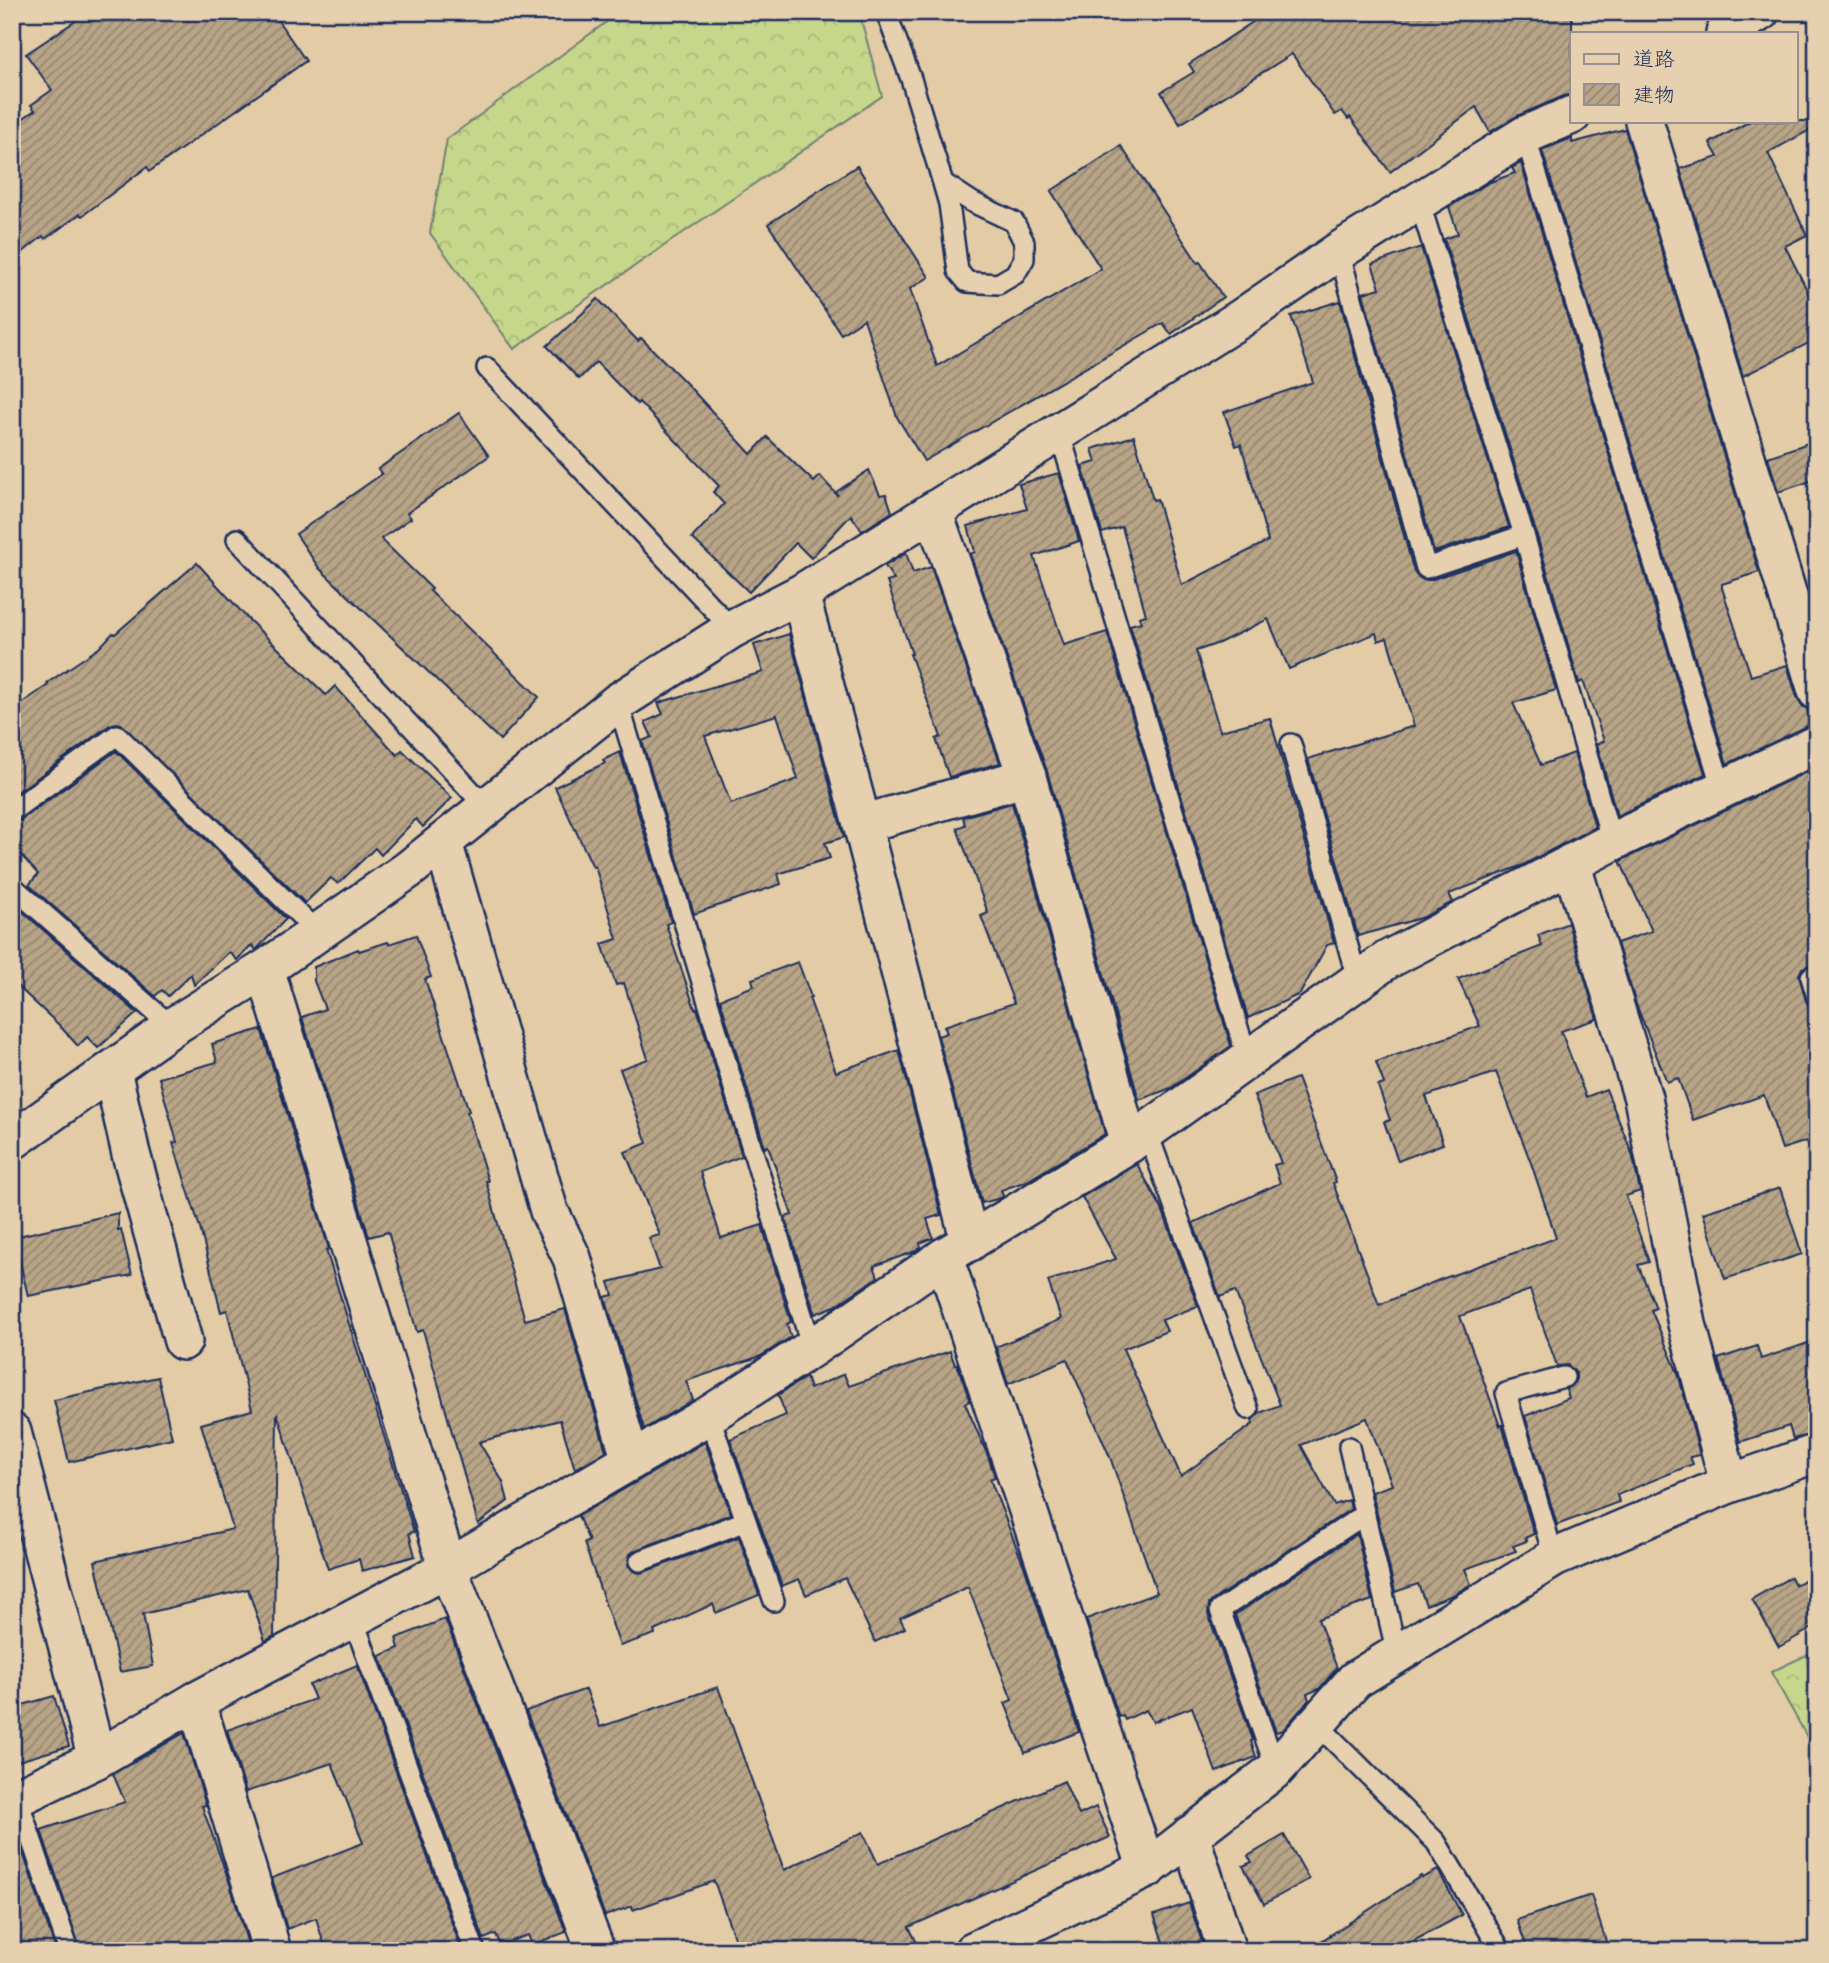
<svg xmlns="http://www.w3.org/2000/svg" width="1829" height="1963" font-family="Caveat,'Klee One',sans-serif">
<defs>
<pattern id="forest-crowns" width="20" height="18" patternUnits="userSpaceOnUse" patternTransform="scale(1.75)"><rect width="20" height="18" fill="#c6d68a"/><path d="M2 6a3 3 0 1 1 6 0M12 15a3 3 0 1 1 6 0" fill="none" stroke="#aab87a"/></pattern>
<pattern id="building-hatch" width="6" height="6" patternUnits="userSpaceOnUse" patternTransform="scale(1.75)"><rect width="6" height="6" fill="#b8a486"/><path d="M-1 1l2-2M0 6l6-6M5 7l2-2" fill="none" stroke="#958671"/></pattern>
</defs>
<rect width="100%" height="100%" fill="#e2cba5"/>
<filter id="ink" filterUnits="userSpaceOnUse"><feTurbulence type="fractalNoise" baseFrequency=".0143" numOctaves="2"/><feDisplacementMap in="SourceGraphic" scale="14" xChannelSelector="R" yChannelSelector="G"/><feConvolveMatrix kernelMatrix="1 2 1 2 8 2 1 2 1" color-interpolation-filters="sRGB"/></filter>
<g filter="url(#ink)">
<g fill="url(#forest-crowns)" stroke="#708274" stroke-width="2">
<polygon points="620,12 859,12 882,96 514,349 430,233 447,139"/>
<polygon points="1817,1650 1817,1755 1771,1672"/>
</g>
<g fill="url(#building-hatch)" stroke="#1b2f5e" stroke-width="2" fill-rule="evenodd">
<polygon points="89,12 272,12 306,61 150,171 147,167 82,216 80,214 45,239 43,236 12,261 12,126 35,110 31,105 52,90 26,54"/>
<polygon points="1268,12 1572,12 1572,94 1564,96 1517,116 1490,132 1476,107 1390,172 1350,117 1348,119 1342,111 1335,115 1292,54 1180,124 1161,92 1194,72 1189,64"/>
<polygon points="1750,121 1817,121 1817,126 1768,153 1807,235 1785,246 1817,310 1817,339 1743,376 1680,169 1718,157 1710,143"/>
<polygon points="1625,129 1759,572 1722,584 1722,588 1751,676 1787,665 1797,697 1802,706 1807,709 1812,724 1727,764 1542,150 1572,138 1572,143"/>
<polygon points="1121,146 1198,263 1200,262 1223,297 1171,334 1163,323 924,461 897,417 864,319 841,334 768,224 857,166 929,277 910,289 937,366 1101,269 1051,191"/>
<polygon points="1521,163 1705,774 1617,816 1597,744 1604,741 1583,681 1579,683 1536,532 1444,239 1458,234 1449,207 1488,183 1515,173 1512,168"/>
<polygon points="1421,247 1509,527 1434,552 1363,293 1380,288 1372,264"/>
<polygon points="598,299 638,341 641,338 685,382 751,454 767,437 814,482 820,476 838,496 836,492 869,470 880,495 886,494 892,512 862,531 851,515 811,558 796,543 749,592 692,538 724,504 713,492 719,486 639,402 637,404 596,362 579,379 547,346"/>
<polygon points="1340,301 1414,572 1417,576 1423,580 1430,580 1516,551 1556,690 1513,703 1541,765 1574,753 1595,827 1523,865 1449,894 1453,902 1424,917 1358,936 1308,759 1414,726 1387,638 1378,641 1376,633 1289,669 1268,619 1219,643 1196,651 1220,731 1270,718 1334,943 1327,945 1300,994 1248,1018 1130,625 1141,622 1139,617 1146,615 1122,527 1102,533 1082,466 1096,462 1092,449 1134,436 1153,500 1157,499 1182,585 1268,541 1241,444 1236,446 1224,412 1313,382 1291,316"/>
<polygon points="459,413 489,456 407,513 411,518 381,539 432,589 430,591 539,697 500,740 319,568 296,534 382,474 378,469"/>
<polygon points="1817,440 1817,479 1778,492 1768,457"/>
<polygon points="1059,473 1079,541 1034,556 1064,645 1107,632 1231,1046 1171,1088 1139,1100 1047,771 970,554 975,552 968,526 1027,509 1019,484"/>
<polygon points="906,553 913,573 931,567 1000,763 949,777 936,739 941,737 910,654 912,654 887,582 894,580 885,566"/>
<polygon points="197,563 248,619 326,695 335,686 397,755 402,750 452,798 423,827 416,819 381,855 375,848 338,884 331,878 305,903 121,724 116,723 110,725 12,796 12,710 48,685 47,683 99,648 113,633 115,634"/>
<path d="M789,634L844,837L825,843L830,858L778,874L781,884L694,914L642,741L652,737L645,722L663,714L658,703L763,672L754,645ZM777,715L798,779L731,804L705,736Z"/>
<polygon points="116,751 286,919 256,950 252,945 237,960 229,952 194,985 191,974 168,996 162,990 155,996 29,885 38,874 12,845 12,823 19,821"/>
<polygon points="620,752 671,922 666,924 695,1009 697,1008 742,1156 700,1172 721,1238 762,1225 791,1322 787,1324 791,1337 761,1356 686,1381 693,1400 644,1429 605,1297 613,1295 609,1282 660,1269 649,1238 660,1235 625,1152 647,1143 620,1069 648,1059 624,983 616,985 602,944 617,939 595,866 593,867 555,787 605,763 603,760"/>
<polygon points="1817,767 1817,963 1802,968 1799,975 1806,1001 1809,1006 1817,1009 1817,1138 1782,1149 1764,1095 1693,1120 1678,1078 1667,1082 1636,1004 1617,943 1652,931 1620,861"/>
<polygon points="1012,803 1105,1134 1027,1181 1001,1190 1003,1196 1001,1198 982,1203 938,1036 947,1033 944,1026 1014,1003 981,916 988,913 957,828 965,825 963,817"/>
<polygon points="14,904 137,1013 98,1048 87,1037 78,1046 59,1025 12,981 12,906"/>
<polygon points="1568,923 1597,1019 1561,1031 1586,1097 1606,1089 1632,1153 1640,1191 1626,1196 1649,1262 1638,1265 1656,1308 1651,1310 1678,1373 1700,1455 1690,1457 1693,1464 1617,1495 1619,1502 1557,1525 1525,1416 1569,1398 1566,1389 1573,1385 1576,1379 1576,1373 1568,1365 1557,1366 1530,1290 1460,1316 1500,1426 1502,1425 1534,1534 1525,1538 1527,1541 1513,1546 1516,1551 1465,1569 1471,1584 1453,1595 1426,1605 1418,1584 1395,1592 1372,1492 1392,1485 1367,1418 1301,1445 1334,1505 1349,1500 1351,1509 1213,1600 1209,1604 1208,1614 1253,1740 1251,1741 1256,1757 1216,1772 1192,1707 1153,1722 1146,1710 1125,1720 1123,1716 1119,1717 1086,1619 1157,1593 1110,1457 1067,1359 1008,1384 996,1347 1061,1319 1048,1281 1116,1259 1082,1197 1137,1164 1162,1209 1198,1306 1162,1320 1167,1331 1123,1349 1181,1476 1253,1424 1252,1420 1259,1413 1280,1405 1235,1291 1220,1297 1193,1223 1280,1183 1274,1165 1281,1163 1254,1095 1297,1078 1336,1182 1333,1183 1379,1305 1439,1280 1556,1238 1531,1163 1496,1072 1426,1096 1443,1144 1398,1161 1384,1122 1390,1120 1378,1086 1384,1084 1376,1062 1480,1026 1458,979 1542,946 1538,935"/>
<polygon points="416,935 431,977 425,979 469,1111 467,1112 488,1181 486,1181 525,1320 565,1309 606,1451 575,1469 560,1420 479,1442 503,1482 508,1501 478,1524 423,1330 417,1332 388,1232 369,1237 302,1017 325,1009 314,981 314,967 358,949 359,951 388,942 389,944"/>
<polygon points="798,962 811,997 809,998 836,1072 899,1050 941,1215 927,1219 933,1238 920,1243 921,1247 916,1251 874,1266 878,1277 835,1306 815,1314 785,1217 792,1215 768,1146 765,1148 720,999 754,986 752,979"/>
<polygon points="261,1029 329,1249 326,1250 414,1532 409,1533 415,1556 362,1571 359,1559 328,1569 277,1413 274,1636 265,1641 248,1589 143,1614 153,1666 120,1672 95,1561 233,1529 201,1424 252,1410 227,1310 221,1312 200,1228 173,1143 177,1142 159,1078 217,1062 212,1044"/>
<polygon points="1780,1188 1802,1254 1725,1279 1703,1213"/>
<polygon points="118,1213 118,1230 121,1229 132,1275 28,1296 14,1237"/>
<polygon points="1817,1340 1817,1433 1793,1439 1789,1426 1740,1442 1718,1359 1757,1346 1761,1359"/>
<polygon points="950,1351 955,1365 957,1364 970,1401 965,1403 988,1456 995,1477 990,1479 1027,1574 1079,1732 1025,1753 1005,1703 1012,1700 968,1587 900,1618 905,1628 875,1642 845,1578 806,1595 799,1579 782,1586 730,1439 786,1415 778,1395 806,1377 810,1389 844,1374 849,1386"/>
<polygon points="158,1377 172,1438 69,1462 54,1400"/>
<polygon points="705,1442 731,1514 636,1550 630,1554 628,1565 633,1571 639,1573 644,1572 739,1537 759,1595 716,1613 713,1604 654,1631 655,1634 620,1646 584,1543 589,1541 578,1516"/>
<polygon points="1357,1534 1372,1600 1318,1619 1337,1668 1319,1689 1307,1694 1309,1700 1283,1730 1276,1732 1235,1615"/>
<polygon points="1817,1573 1816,1626 1779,1647 1752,1599 1791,1577 1795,1585"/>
<polygon points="445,1619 566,1932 532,1945 528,1935 500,1945 496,1934 484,1939 380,1656 399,1648 396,1638"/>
<polygon points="357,1665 461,1948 453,1951 326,1951 316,1918 287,1929 272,1878 363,1843 332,1763 246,1792 227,1730 315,1699 309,1685"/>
<polygon points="718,1687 784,1870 863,1832 878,1864 1064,1781 1079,1815 1096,1807 1110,1837 909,1927 921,1951 739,1951 714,1881 633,1910 632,1906 605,1916 526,1711 586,1689 600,1727"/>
<polygon points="54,1696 69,1746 12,1763 12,1708"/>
<polygon points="184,1733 206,1805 202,1806 230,1884 250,1951 81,1951 41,1830 125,1802 113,1774"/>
<polygon points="1284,1835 1309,1879 1264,1904 1243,1866 1252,1862 1248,1856"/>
<polygon points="18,1838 56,1951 12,1951 12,1840"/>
<polygon points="1438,1870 1462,1915 1395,1951 1306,1951 1421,1876 1422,1878"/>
<polygon points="1591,1895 1609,1951 1528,1951 1517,1920"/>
<polygon points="1189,1903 1205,1951 1166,1951 1154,1915"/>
</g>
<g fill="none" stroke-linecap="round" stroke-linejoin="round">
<defs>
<g id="lane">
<polyline points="886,12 911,79 943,183 949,204 958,271 967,282 998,284 1015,274 1024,259 1024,242 1014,222 972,202 943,183"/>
<polyline points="1525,135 1722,789"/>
<polyline points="1419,201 1524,535 1612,842"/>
<polyline points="1339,251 1426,568 1524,535"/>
<polyline points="487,368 732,629"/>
<polyline points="1059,431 1248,1061"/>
<polyline points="237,539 487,808"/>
<polyline points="618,702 812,1348"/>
<polyline points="1291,744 1358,982"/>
<polyline points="12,811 117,735 318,933"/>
<polyline points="12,886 172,1027"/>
<polyline points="1817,975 1811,977 1817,997"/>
<polyline points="1147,1131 1248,1409"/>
<polyline points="709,1415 774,1601"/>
<polyline points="1349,1447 1397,1654"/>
<polyline points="1554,1558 1506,1393 1564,1377"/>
<polyline points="640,1561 746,1521"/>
<polyline points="353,1619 475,1951"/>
<polyline points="1317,1724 1436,1842 1501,1951"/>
<polyline points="1276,1769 1220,1610 1365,1514"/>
<polyline points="17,1797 69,1951"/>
</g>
<g id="street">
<polyline points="1725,33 1760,12"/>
<polyline points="1644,121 1817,691"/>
<polyline points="933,511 1027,777 1129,1144"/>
<polyline points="800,594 862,824 970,1242"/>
<polyline points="862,824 1027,777"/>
<polyline points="443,842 549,1211 572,1258 631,1461"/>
<polyline points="1571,863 1643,1098 1687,1324 1729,1484"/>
<polyline points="265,969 448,1568 596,1951"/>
<polyline points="112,1070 131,1154 183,1341"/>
<polyline points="12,1141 172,1027 265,969 408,870 618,702 732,629 800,594 933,511 1240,319 1339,251 1525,135 1572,115"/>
<polyline points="944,1257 1147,1869"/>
<polyline points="12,1432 97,1759"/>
<polyline points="196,1701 272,1951"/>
<polyline points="12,1800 97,1759 196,1701 448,1568 709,1415 812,1348 944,1257 1129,1144 1387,960 1612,842 1817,744"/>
<polyline points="1190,1835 1227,1951"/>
<polyline points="973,1951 1147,1869 1276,1769 1355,1680 1554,1558 1729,1484 1817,1453"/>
</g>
</defs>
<use href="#lane" stroke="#1b2f5e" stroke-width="24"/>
<use href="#street" stroke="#1b2f5e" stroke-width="42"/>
<use href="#lane" stroke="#e6d0af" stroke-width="19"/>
<use href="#street" stroke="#e6d0af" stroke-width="37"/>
</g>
</g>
<rect width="1829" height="1963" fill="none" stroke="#e6d0af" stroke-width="42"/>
<rect x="21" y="21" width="1787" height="1921" fill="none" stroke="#1b2f5e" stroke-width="2.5" filter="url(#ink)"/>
<rect x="1570" y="32" width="228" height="91" fill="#e6d0af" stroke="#95908f" stroke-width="2"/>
<rect x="1584" y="54" width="35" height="10" fill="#e6d0af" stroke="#95908f" stroke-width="2"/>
<text x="1633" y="66" font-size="21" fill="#1b2f5e">道路</text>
<rect x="1584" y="84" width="35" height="21" fill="url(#building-hatch)" stroke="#95908f" stroke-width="2"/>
<text x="1633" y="102" font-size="21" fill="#1b2f5e">建物</text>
</svg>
